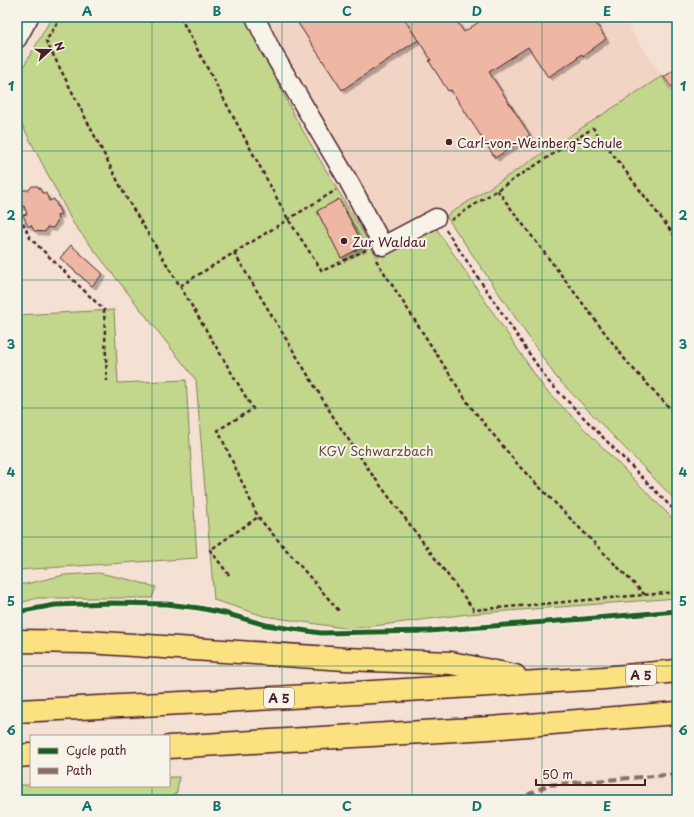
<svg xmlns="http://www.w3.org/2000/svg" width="694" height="817" font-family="'Playpen Sans',sans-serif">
<defs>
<filter id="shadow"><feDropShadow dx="3.5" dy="3.5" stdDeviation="0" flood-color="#0004"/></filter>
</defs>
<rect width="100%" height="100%" fill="#f4e1d3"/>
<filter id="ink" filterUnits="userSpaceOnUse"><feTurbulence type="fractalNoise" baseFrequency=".025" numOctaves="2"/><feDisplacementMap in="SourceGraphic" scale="8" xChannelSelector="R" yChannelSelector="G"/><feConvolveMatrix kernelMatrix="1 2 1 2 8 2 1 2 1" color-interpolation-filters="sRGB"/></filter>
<g filter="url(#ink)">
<polygon fill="#f2d4c5" points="263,17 622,17 662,76 450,221 441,208 389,236 277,44"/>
<g fill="#c2d78c" stroke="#867b5c">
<polygon points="52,17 245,17 296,119 377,257 434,225 544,388 677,523 677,598 468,614 350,629 264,616 214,600 196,380 73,223 17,115 17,78"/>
<polygon points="662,76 677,101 677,502 556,377 446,216"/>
<polygon points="114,310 118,383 186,380 197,558 17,570 17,315"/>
<polygon points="99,573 131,580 156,587 152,598 37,598 17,604 17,584 26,584 64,575"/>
<polygon points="169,777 179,777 177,792 168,800 17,800 17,785 169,786"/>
</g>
<g fill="#eeb7a3" stroke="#4a1f2b" filter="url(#shadow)">
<polygon points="294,17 403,17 418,40 342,90"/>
<polygon points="403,17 454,17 464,32 486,17 592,17 606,39 583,56 582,54 577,57 578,58 548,77 528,47 489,72 530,135 495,158 451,90 448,91 429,61 431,60"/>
<polygon points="677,68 677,83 671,87 664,77"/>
<polygon points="32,186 38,186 42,193 46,193 49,201 54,199 61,214 57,215 58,220 53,228 47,227 45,232 34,231 31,225 28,227 23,215 27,214 24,206 18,207 17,204 18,198 17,193 20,190 29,190"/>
<polygon points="339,199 364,246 341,258 317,211"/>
<polygon points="71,245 103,274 92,286 60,258"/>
</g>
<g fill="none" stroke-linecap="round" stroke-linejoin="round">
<defs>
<g id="minor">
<polyline points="255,17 271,50 349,182 383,246 436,218"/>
<polyline points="17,39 29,17"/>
</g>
<g id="highway">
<polyline points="17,641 88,642 345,659 451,663 515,676"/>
<polyline points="17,711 224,701 604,678 677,671"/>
<polyline points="169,747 490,728 677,713"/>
<polyline points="17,756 31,755"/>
</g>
</defs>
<use href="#minor" stroke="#4a1f2b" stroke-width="21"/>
<use href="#highway" stroke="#4a1f2b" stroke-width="25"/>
<g stroke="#4a1f2b" stroke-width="2.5" stroke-dasharray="4 3" stroke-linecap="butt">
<polyline points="61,17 46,41 127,199 180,286 336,190"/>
<polyline points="180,17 288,219 322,271 368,249"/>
<polyline points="497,190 627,362 677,416"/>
<polyline points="17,210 30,238 104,310 107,381"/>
<polyline points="451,220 593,128 677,239"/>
<polyline points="446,230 547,380 677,513"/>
<polyline points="234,253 334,418 371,473 474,610 677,592"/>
<polyline points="376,260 470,406 519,466 645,595"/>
<polyline points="180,286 253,409 218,430 258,517 340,612"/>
<polyline points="229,575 210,550 258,517"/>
</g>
<use href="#minor" stroke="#f7f3e8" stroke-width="18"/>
<use href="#highway" stroke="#fbe180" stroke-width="22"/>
<polyline stroke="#8d6e63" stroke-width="4" stroke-dasharray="8 4" stroke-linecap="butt" points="517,800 548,785 677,774"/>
<defs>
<polyline id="cycleway" points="17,612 55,605 111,603 167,604 199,608 224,613 266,625 321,633 429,631 584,619 677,611"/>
</defs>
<use href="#cycleway" stroke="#f7f3e8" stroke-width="8"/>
<use href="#cycleway" stroke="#1b5e20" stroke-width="5"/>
</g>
</g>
<path fill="none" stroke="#0f766e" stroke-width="1" stroke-opacity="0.55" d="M152,17V736M282,17V800M412,17V800M542,17V800M17,151H677M17,280H677M17,408H677M17,537H677M17,666H677M152,786V800"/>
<g fill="#4a1f2b" stroke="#f7f3e8" stroke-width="1.5">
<circle cx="449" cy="142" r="4"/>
<circle cx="344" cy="241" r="4"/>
</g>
<g text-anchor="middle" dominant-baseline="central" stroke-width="4" stroke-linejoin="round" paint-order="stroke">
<g fill="#f7f3e8" stroke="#7e5f64" stroke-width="1">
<rect x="626" y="665" width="30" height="20" rx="3"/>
<rect x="264" y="688" width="30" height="20" rx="3"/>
</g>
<g font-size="12" font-weight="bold" fill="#4a1f2b">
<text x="641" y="675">A 5</text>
<text x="279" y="698">A 5</text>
</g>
<g font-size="13" fill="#4a1f2b" stroke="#f7f3e8" text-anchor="start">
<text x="457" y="142">Carl-von-Weinberg-Schule</text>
<text x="352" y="241">Zur Waldau</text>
</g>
<g font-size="13" fill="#684d43" stroke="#f7f3e8">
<text x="376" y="450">KGV Schwarzbach</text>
</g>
</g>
<rect width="694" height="817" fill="none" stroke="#f7f3e8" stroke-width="44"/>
<rect x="30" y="735" width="140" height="52" fill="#f7f3e8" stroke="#b29e9c"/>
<rect x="38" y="748" width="20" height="6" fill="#1b5e20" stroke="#b29e9c"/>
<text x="66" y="755" font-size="12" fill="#4a1f2b">Cycle path</text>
<rect x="38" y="768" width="20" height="6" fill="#8d6e63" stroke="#b29e9c"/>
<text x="66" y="775" font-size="12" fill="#4a1f2b">Path</text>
<g transform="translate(50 50) rotate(69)" stroke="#f7f3e8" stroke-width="3" paint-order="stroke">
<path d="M0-3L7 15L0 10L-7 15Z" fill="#4a1f2b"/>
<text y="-6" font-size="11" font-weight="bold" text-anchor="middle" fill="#4a1f2b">N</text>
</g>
<path d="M536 779v6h109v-6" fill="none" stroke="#4a1f2b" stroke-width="2"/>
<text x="542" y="779" font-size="12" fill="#4a1f2b" stroke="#f7f3e8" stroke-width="3" paint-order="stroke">50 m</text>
<rect x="22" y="22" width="650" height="773" fill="none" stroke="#0f766e" stroke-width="1.5"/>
<g font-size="13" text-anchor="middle" font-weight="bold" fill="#0f766e">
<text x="87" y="16">A</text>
<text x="217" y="16">B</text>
<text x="347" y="16">C</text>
<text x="477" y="16">D</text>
<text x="607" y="16">E</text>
<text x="11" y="91">1</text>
<text x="683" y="91">1</text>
<text x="11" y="220">2</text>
<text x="683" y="220">2</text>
<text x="11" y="349">3</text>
<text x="683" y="349">3</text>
<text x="11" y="477">4</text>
<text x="683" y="477">4</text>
<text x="11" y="606">5</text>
<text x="683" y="606">5</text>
<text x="11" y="735">6</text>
<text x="683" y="735">6</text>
<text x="87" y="811">A</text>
<text x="217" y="811">B</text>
<text x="347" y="811">C</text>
<text x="477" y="811">D</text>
<text x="607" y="811">E</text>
</g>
</svg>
